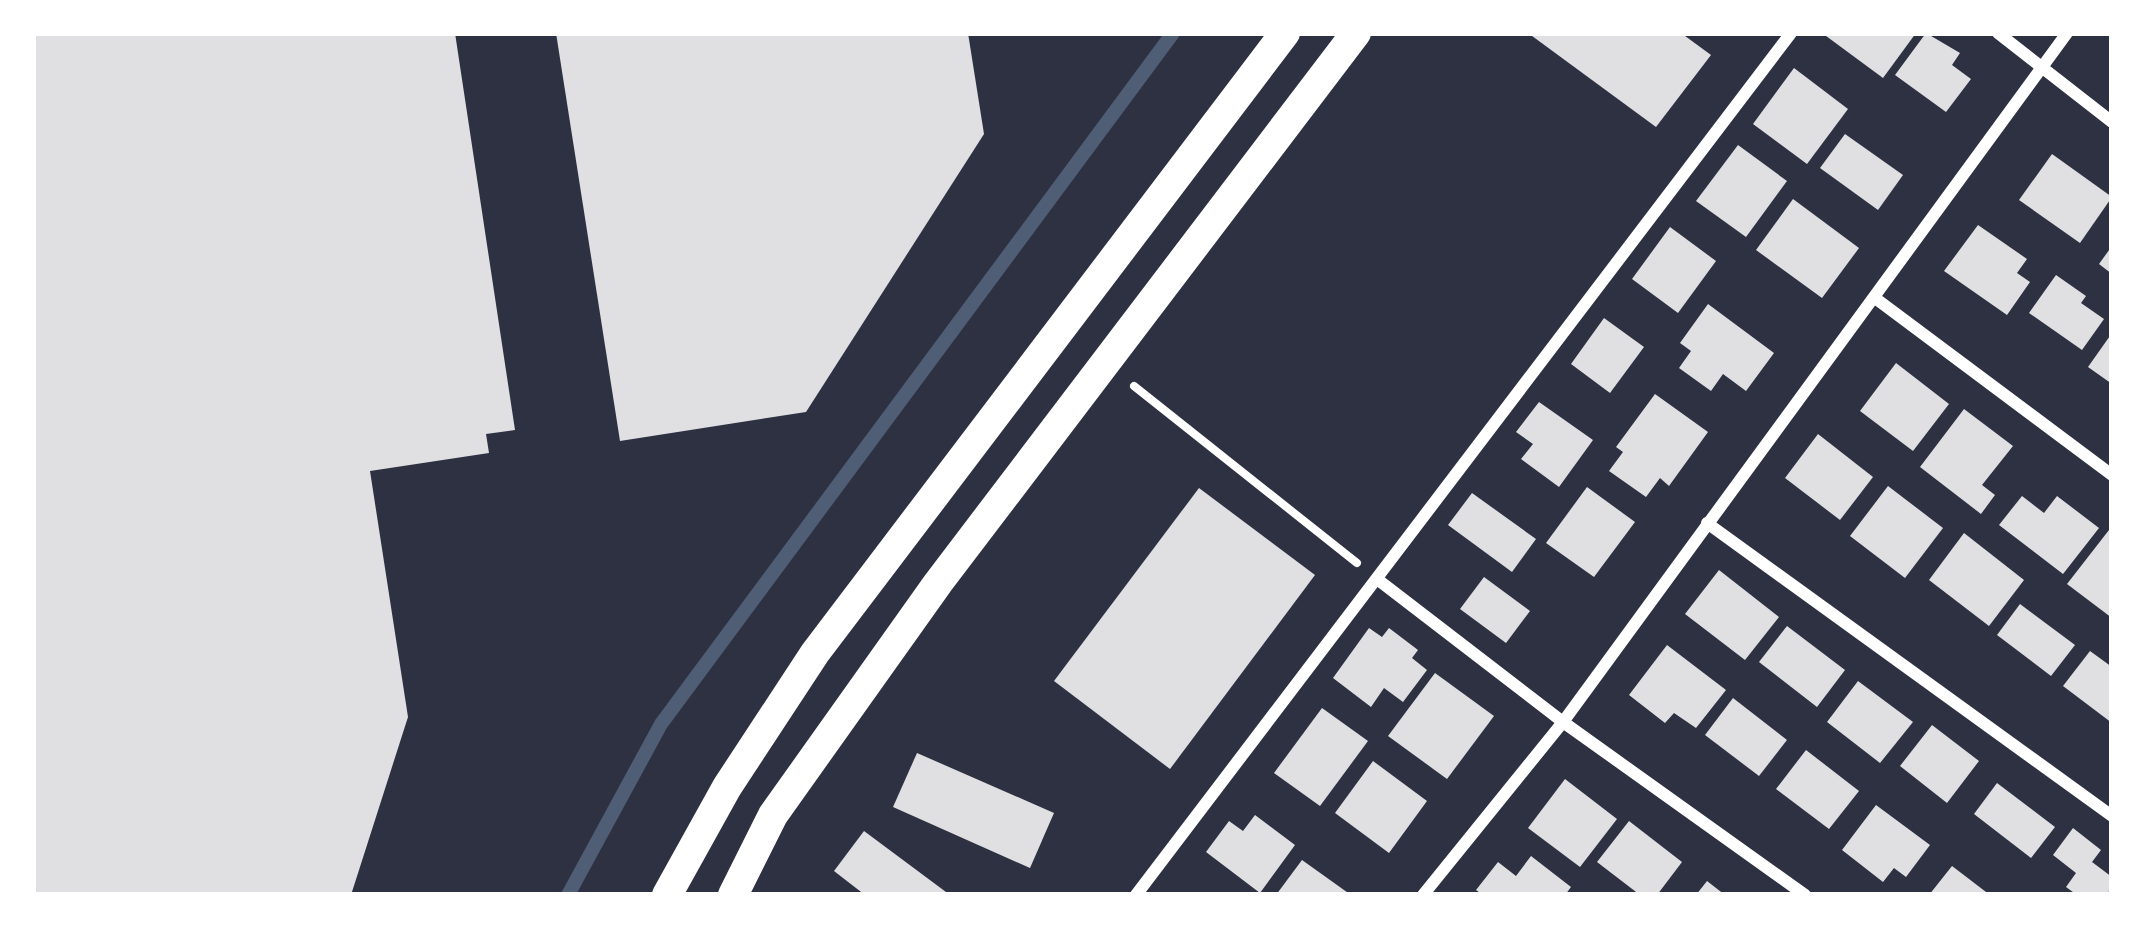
<svg xmlns="http://www.w3.org/2000/svg" width="2145" height="928" font-family="'DejaVu Sans',sans-serif">
<rect width="100%" height="100%" fill="#2d3142"/>
<g fill="none" stroke-linecap="round" stroke-linejoin="round">
<polyline stroke="#4f5d75" stroke-width="14" points="568,895 661,724 1173,33"/>
</g>
<g fill="#e0e0e3">
<polygon points="33,33 455,33 515,430 486,434 489,453 370,471 408,717 351,895 33,895"/>
<polygon points="556,33 968,33 984,134 806,412 620,441"/>
<polygon points="1528,33 1681,33 1711,55 1656,127"/>
<polygon points="1822,33 1916,33 1883,78"/>
<polygon points="1926,33 1960,53 1952,65 1971,79 1946,112 1895,75"/>
<polygon points="1794,68 1848,109 1807,164 1753,124"/>
<polygon points="1845,134 1903,175 1878,210 1820,168"/>
<polygon points="1738,145 1787,181 1746,237 1696,201"/>
<polygon points="2052,154 2112,197 2080,243 2019,200"/>
<polygon points="1793,199 1859,248 1822,298 1756,250"/>
<polygon points="1978,225 2027,259 2017,273 2030,282 2007,315 1944,271"/>
<polygon points="1670,227 1716,261 1678,313 1632,279"/>
<polygon points="2112,246 2112,274 2099,264"/>
<polygon points="2056,275 2086,296 2081,303 2104,319 2082,350 2029,313"/>
<polygon points="1708,304 1774,353 1746,391 1723,374 1711,391 1679,368 1691,351 1680,343"/>
<polygon points="1604,318 1644,347 1610,393 1571,364"/>
<polygon points="2112,333 2112,384 2088,367"/>
<polygon points="1896,363 1949,404 1913,451 1860,411"/>
<polygon points="1655,394 1708,432 1669,486 1660,478 1646,497 1609,471 1623,452 1616,447"/>
<polygon points="1539,402 1593,440 1559,487 1521,459 1533,444 1516,432"/>
<polygon points="1964,409 2013,446 1982,485 1995,495 1981,514 1920,467"/>
<polygon points="1818,434 1873,477 1840,520 1785,478"/>
<polygon points="1888,486 1943,528 1905,578 1850,536"/>
<polygon points="1587,487 1635,522 1594,577 1546,543"/>
<polygon points="1199,488 1315,575 1170,769 1054,681"/>
<polygon points="1472,493 1536,539 1512,572 1448,525"/>
<polygon points="2022,496 2044,513 2057,496 2099,528 2063,574 1999,525"/>
<polygon points="2109,530 2112,532 2112,618 2067,584"/>
<polygon points="1964,533 2024,580 1989,626 1929,580"/>
<polygon points="1719,570 1779,617 1745,660 1685,614"/>
<polygon points="1484,577 1530,611 1506,643 1460,609"/>
<polygon points="2020,604 2075,645 2051,676 1997,635"/>
<polygon points="1787,626 1845,670 1817,707 1759,662"/>
<polygon points="1369,628 1382,637 1389,628 1418,650 1412,658 1427,670 1403,702 1384,688 1371,707 1333,678"/>
<polygon points="1667,645 1726,690 1696,728 1674,713 1665,723 1629,695"/>
<polygon points="2090,651 2112,667 2112,723 2063,686"/>
<polygon points="1435,673 1494,716 1447,779 1388,736"/>
<polygon points="1858,681 1913,722 1880,763 1827,722"/>
<polygon points="1733,698 1787,740 1759,776 1705,735"/>
<polygon points="1322,708 1368,741 1320,806 1274,773"/>
<polygon points="1932,725 1979,761 1947,803 1900,766"/>
<polygon points="1806,750 1859,791 1829,829 1776,789"/>
<polygon points="917,753 1054,813 1030,868 893,807"/>
<polygon points="1373,761 1427,801 1389,853 1335,813"/>
<polygon points="1565,779 1617,819 1580,867 1528,828"/>
<polygon points="1997,783 2055,827 2031,858 1974,814"/>
<polygon points="1876,805 1930,845 1906,877 1894,868 1883,882 1842,850"/>
<polygon points="1255,815 1295,845 1260,893 1206,852 1229,821 1243,831"/>
<polygon points="1629,821 1682,862 1657,895 1640,895 1597,862"/>
<polygon points="2073,828 2101,850 2092,862 2112,877 2108,895 2077,895 2066,887 2076,873 2053,855"/>
<polygon points="864,831 950,895 865,895 834,871"/>
<polygon points="1531,856 1571,887 1565,895 1483,895 1476,890 1498,862 1516,876"/>
<polygon points="1302,860 1351,895 1276,895"/>
<polygon points="1952,866 1990,895 1929,895"/>
<polygon points="1707,881 1725,895 1696,895"/>
</g>
<g fill="none" stroke-linecap="round" stroke-linejoin="round">
<polyline stroke="#fff" stroke-width="8" points="1134,386 1357,563"/>
<g stroke="#fff" stroke-width="12">
<polyline points="1998,33 2112,122"/>
<polyline points="1875,298 2112,475"/>
<polyline points="1707,523 2112,816"/>
<polyline points="1377,579 1563,722 1805,895"/>
<polyline points="1136,895 1791,33"/>
<polyline points="1423,895 1563,722 2067,33"/>
</g>
<g stroke="#fff" stroke-width="30">
<polyline points="667,895 727,787 815,653 1285,33"/>
<polyline points="733,895 773,815 938,583 1356,33"/>
</g>
</g>
<rect width="2145" height="928" fill="none" stroke="#ffffff" stroke-width="72"/>
</svg>
